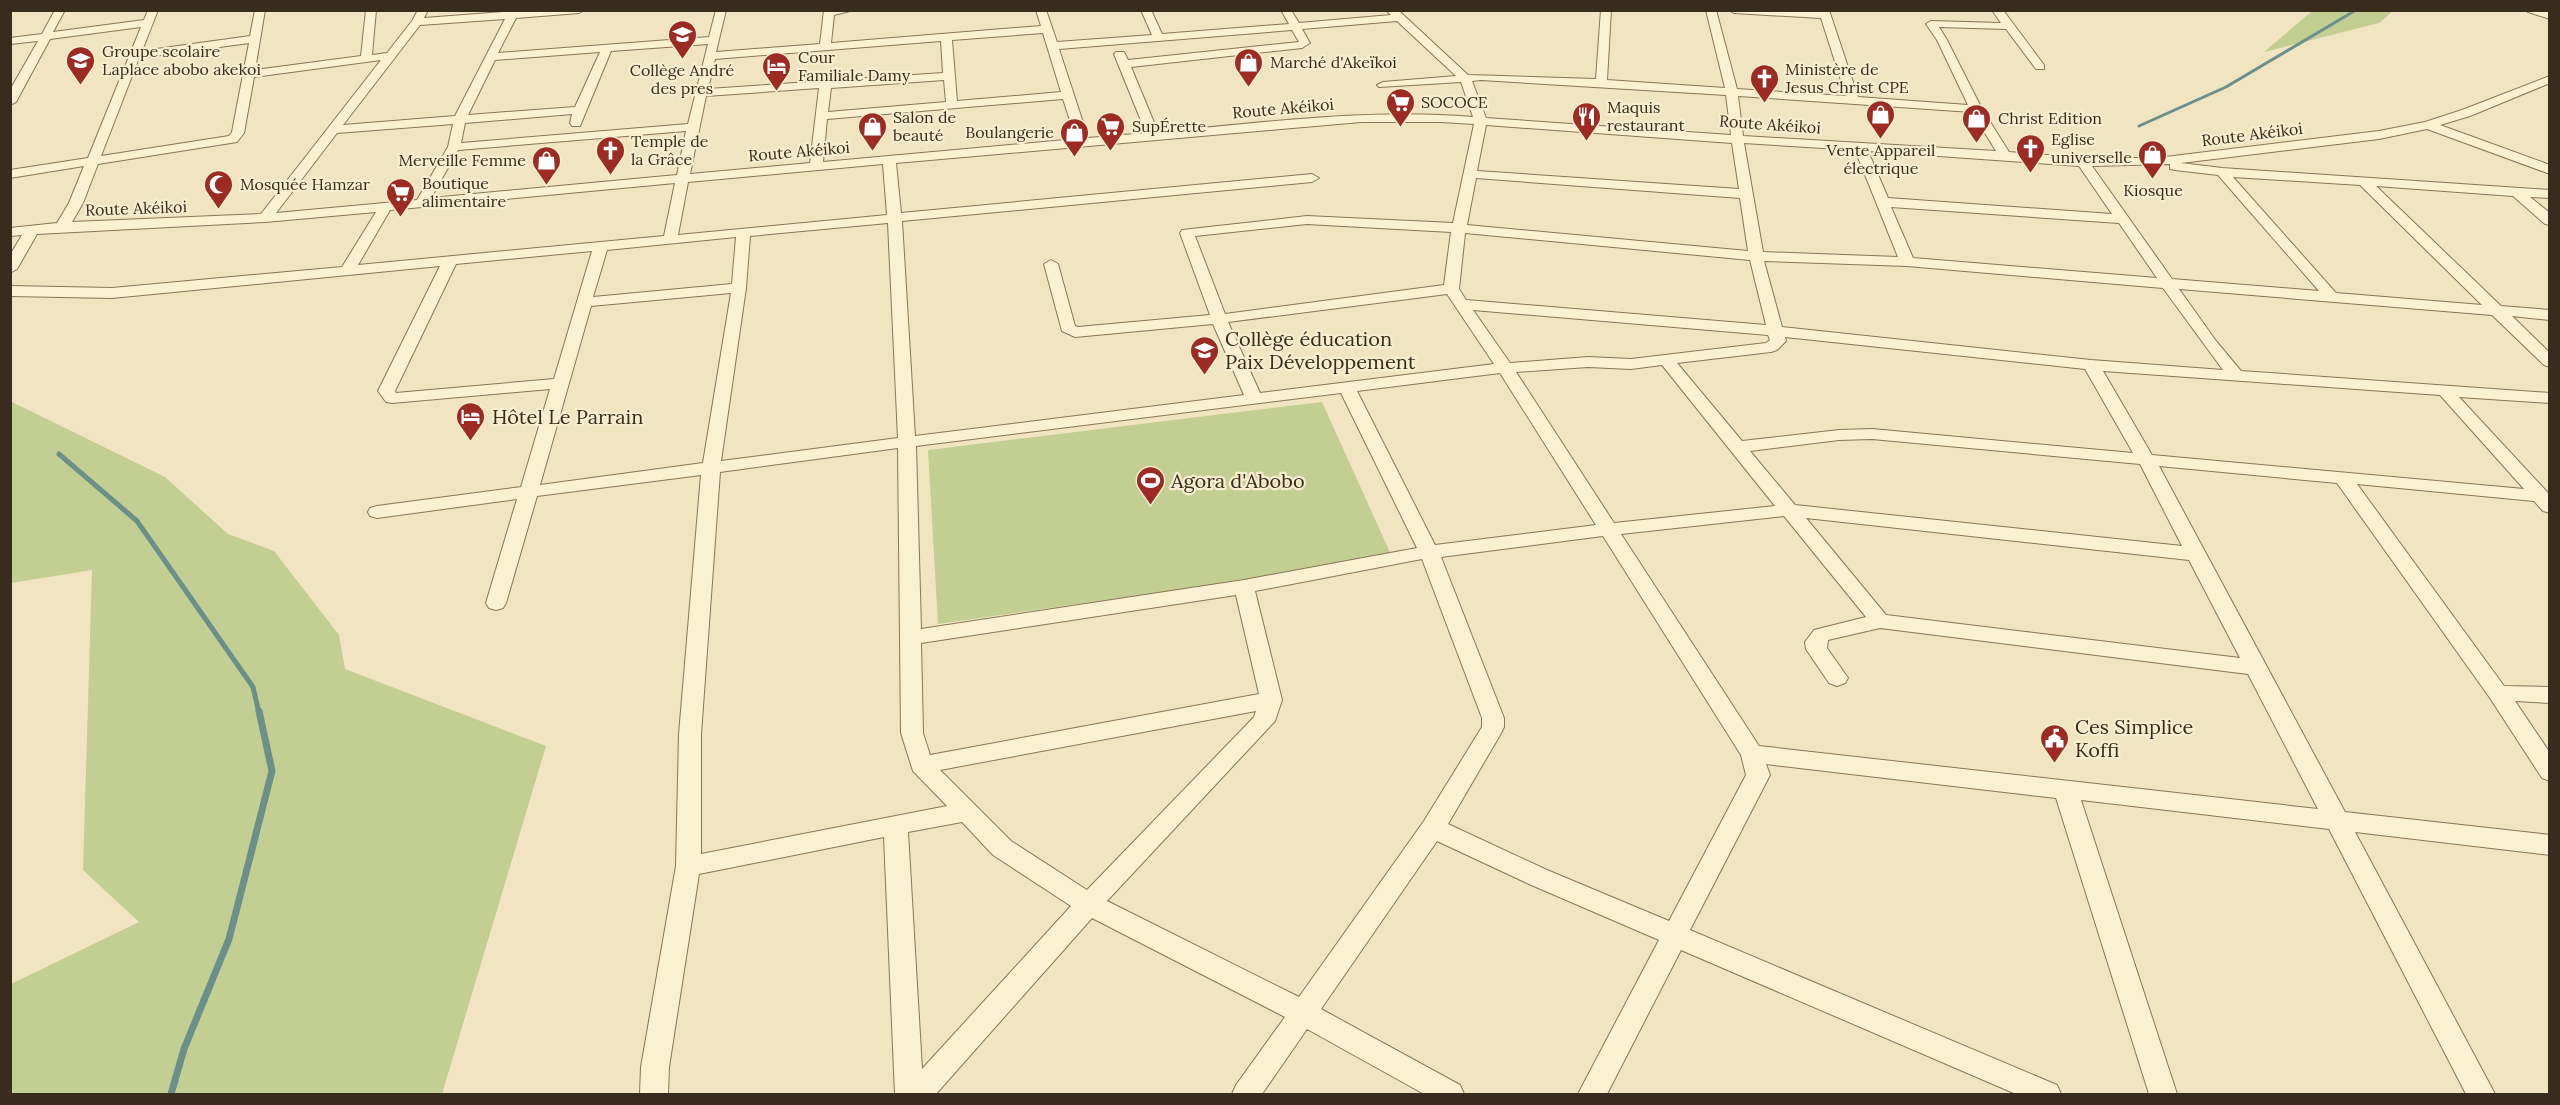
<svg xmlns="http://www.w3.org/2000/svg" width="2560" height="1105" font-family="Lora,serif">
<rect width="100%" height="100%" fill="#f0e5c0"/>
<g fill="#c3ce93">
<polygon points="2312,11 2312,10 2393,11 2379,23 2264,52"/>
<polygon points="10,401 165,477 228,534 274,551 339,635 345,669 546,746 442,1094 11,1094 11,984 139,922 83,870 92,570 11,583"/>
<polygon points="1322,402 1393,559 938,624 928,450"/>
</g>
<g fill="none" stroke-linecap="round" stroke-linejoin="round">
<polyline stroke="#6a9089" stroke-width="3" points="2139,126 2226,87 2356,10"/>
<polyline stroke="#6a9089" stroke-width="5" points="59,454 137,521 253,687 259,713"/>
<polyline stroke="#6a9089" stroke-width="7" points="171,1094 184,1049 229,939 272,771 259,711"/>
<defs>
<g id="minor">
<path d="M55,10H65L53,32L144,20L148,10H158L142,51L250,36L255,10H265L255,70L361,56L366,10H376L372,55L387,53L412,21L418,10H428L424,18L530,10H584L579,13L516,18L498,53L709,37L716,10H726L716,52L820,44L824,10H854L834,15L831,43L1041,26L1036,10H1046L1057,42L1152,35L1141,10H1151L1162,34L1289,24L1281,10H1291L1299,23L1391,15L1386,10H1398L1468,75L1596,79L1601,10H1611L1607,80L1725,88L1706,10H1716L1737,89L1846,96L1821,18L1734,13L1729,10H1829L1858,97L1968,105L1937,40L1926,24L1931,21L2001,23L1992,10H2003L2044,65V69H2036L2006,29L1939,27L1947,40L1982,109L2009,152L2083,158H2157L2379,131L2425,122L2462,110L2550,76V83L2470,116L2440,125L2550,165V174L2427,129L2379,139L2181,163L2222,168L2550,190V198L2530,197L2550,213V225L2545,224L2513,196L2376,186L2501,306L2550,310V320L2512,316L2550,353V367L2544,365L2492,315L2179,289L2216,341L2241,371L2550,393V403L2459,397L2550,495V513L2543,511L2534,501L2357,484L2504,686L2550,687V703L2515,701L2550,753V781L2542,778L2490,698L2337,483L2159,466L2345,812L2550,835V855L2355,832L2495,1094H2466L2329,829L2081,800L2177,1094H2149L2056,798L1766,764L1770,775L1690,930L2057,1085L2061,1094H2016L1681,950L1607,1094H1578L1659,940L1529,884L1437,841L1321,1009L1460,1085L1464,1094H1424L1307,1029L1262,1094H1232L1236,1085L1285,1017L1092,918L936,1094H895L884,837L699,874L669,1067L668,1094H640L641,1067L676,866L679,734L701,475L537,496L506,603L503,608L496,610L489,608L486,603L517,499L377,518L370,516L368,512L370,508L377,506L521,487L550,389L392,403L386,402L378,391L440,266L112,298L10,296V286L112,288L342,267L376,212L265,222L37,234L17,269L10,273V255L22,235L10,236V228L57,223L69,203L84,166L10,178V170L88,158L141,27L50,39L16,102L10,105V90L38,41L10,44V38L42,34ZM505,19L455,116L343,125L420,25ZM1397,21L1456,76L1383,82L1377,85L1379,87L1461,82L1473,117C1368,108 1263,123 1158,132L1131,67L1302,48L1310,43L1302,29ZM1292,30L1299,42L1128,60L1124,52H1116L1114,54L1146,133L1088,138L1059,49ZM1043,33L1061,92L957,101L952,40ZM941,41L943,73L708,89L715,59ZM249,43L232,132L229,136L101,156L139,58ZM708,44L688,124L461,143L465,123L572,114L570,123L572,126H580L611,51ZM600,52L575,107L468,115L495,60ZM381,60L261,214L72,222L83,203L98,164L237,142L244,133L254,77ZM944,80L946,102L828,112L831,88ZM1481,80L1726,95L1731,135L1486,118L1472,81ZM819,88L810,163L690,174L706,96ZM1738,96L1972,112L1996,151L1743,136ZM1063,99L1076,139L823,162L827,119ZM1361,122H1441L1474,124L1453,223L1307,216L1182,230L1180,233L1210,315L1078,327L1075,326L1058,264L1051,260L1044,264L1062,331L1075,337L1213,324L1244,395L915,436L902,221L1312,182L1319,178L1312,174L901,213L896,163ZM453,124L448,147L417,200L276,213L337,133ZM1486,125L1732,143L1739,189L1477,171ZM686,131L677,175L431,198L458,150ZM1744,143L1855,150L1898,257L1763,252ZM1868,151L2079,166L2112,214L1888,198ZM883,164L887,215L678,235L688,182ZM2170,164V169L2175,170L2218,175L2319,291L2172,279L2092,166ZM2233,177L2360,185L2482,305L2336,293ZM1476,178L1740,198L1748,251L1467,225ZM675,183L664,236L358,265L390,210ZM1891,207L2119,223L2157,278L1913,258ZM888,223L898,438L721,461L746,288L750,236ZM1307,224L1451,232L1444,285L1225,314L1195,236ZM1465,233L1750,260L1766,325L1466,300L1459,289ZM736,237L732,284L593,297L607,250ZM592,251L554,379L396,393L395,391L456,264ZM1764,261L1907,266L2163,288L2223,370L2091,360L1782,327ZM731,293L703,463L540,485L591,306ZM1447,294L1494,364L1260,393L1228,322ZM1473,310L1768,335L1770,340L1766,343L1631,359L1588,357L1510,363ZM1785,337L2085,369L2133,453L1872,429L1839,430L1742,441L1677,363L1771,352L1777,350L1786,341ZM1662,365L1775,506L1614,523L1516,372L1588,367L1631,369ZM2103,371L2440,395L2524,489L2152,455ZM1500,373L1596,525L1435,545L1357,391ZM1341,393L1417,548L1244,580L921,629L916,446ZM1872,439L2140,464L2182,546L1795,505L1750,451L1839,440ZM898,448L901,733L913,771L947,806L701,854V734L720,472ZM1784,516L1866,617L1814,630L1805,642L1806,649L1829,683L1837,686L1845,683L1848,678L1827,648L1828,640L1880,628L2248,674L2318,809L1759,746L1621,534ZM1806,518L2189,560L2240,658L1886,615ZM1603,536L1741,755L1746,775L1669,921L1547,870L1448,824L1500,735L1504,727V718L1441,557ZM1422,559L1482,718V727L1424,821L1299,997L1107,901L1275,721L1282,700L1255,591ZM1236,595L1259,694L930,755L923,733L921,643ZM1256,711L1254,717L1087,890L1011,841L940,770ZM962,822L993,855L1071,906L922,1069L908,832Z"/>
<polygon points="2527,10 2550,12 2550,19 2528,12"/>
</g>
</defs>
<use href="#minor" stroke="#8a7557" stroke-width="2"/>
<use href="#minor" fill="#faf1d3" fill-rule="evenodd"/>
</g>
<defs>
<symbol id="school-pin" viewBox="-11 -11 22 30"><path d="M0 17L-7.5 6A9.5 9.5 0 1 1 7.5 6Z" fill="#9c2b24" stroke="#f7eed0"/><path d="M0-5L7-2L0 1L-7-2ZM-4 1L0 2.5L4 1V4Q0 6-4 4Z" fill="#fff"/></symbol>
<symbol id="shop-pin" viewBox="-11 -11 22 30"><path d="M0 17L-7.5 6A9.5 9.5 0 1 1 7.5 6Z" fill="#9c2b24" stroke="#f7eed0"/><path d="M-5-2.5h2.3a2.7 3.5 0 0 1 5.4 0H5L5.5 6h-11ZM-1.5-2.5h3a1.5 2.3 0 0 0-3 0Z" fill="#fff"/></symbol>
<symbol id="hotel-pin" viewBox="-11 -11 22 30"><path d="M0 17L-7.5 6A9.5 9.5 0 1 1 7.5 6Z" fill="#9c2b24" stroke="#f7eed0"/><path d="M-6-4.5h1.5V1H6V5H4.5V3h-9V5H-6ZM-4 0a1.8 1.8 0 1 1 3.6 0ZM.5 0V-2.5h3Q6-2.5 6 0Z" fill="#fff"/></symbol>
<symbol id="church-pin" viewBox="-11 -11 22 30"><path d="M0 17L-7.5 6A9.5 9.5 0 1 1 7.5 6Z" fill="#9c2b24" stroke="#f7eed0"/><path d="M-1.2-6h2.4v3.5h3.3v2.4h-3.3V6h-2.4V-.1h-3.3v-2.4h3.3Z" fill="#fff"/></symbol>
<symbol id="supermarket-pin" viewBox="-11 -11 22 30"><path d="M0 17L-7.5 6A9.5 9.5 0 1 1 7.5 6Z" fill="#9c2b24" stroke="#f7eed0"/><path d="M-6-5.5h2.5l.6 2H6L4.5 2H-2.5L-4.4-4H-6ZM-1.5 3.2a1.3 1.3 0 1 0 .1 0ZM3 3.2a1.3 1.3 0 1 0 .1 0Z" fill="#fff"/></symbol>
<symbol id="restaurant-pin" viewBox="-11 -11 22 30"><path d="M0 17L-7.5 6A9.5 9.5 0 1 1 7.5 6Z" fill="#9c2b24" stroke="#f7eed0"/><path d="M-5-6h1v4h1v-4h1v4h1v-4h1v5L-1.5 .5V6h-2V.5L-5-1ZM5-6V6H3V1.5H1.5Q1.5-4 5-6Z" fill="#fff"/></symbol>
<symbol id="mosque-pin" viewBox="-11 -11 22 30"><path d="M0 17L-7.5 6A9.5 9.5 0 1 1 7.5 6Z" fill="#9c2b24" stroke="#f7eed0"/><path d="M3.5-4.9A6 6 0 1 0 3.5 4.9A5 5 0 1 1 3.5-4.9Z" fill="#fff"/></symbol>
<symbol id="stadium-pin" viewBox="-11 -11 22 30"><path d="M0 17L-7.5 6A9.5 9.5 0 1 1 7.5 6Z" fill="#9c2b24" stroke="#f7eed0"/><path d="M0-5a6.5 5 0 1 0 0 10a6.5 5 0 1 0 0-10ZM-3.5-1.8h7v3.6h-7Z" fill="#fff"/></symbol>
<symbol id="civic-pin" viewBox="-11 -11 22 30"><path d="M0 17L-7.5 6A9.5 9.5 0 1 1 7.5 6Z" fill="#9c2b24" stroke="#f7eed0"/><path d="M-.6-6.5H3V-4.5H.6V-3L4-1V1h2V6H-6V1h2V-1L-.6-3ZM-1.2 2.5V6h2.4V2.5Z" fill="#fff"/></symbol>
</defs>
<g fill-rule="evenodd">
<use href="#school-pin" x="666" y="18" width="33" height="45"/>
<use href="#school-pin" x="64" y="44" width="33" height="45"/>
<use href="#shop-pin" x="1232" y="46" width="33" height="45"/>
<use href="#hotel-pin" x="760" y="50" width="33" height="45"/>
<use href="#church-pin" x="1748" y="62" width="33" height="45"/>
<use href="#supermarket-pin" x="1384" y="86" width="33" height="45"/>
<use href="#shop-pin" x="1864" y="98" width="33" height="45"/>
<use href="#restaurant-pin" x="1570" y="100" width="33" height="45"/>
<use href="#shop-pin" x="1960" y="102" width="33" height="45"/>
<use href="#shop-pin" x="856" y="110" width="33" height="45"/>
<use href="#supermarket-pin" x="1094" y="110" width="33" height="45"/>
<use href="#shop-pin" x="1058" y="116" width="33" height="45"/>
<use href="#church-pin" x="2014" y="132" width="33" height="45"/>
<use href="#church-pin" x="594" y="134" width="33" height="45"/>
<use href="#shop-pin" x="2136" y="138" width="33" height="45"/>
<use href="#shop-pin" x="530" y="144" width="33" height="45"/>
<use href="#mosque-pin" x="202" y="168" width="33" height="45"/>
<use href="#supermarket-pin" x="384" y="176" width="33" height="45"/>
<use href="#school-pin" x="1188" y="334" width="33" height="45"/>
<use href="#hotel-pin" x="454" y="400" width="33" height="45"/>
<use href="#stadium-pin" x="1134" y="464" width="33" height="45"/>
<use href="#civic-pin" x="2038" y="722" width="33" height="45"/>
</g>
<g text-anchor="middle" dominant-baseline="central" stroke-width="4.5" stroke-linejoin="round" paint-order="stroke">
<g font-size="16" fill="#382c1c" stroke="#f7eed0" text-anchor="start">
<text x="102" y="51">Groupe scolaire<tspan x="102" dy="18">Laplace abobo akekoi</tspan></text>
<text x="798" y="57">Cour<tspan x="798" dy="18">Familiale Damy</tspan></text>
<text x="1270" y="62">Marché d'Akeïkoi</text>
<text x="1785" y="69">Ministère de<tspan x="1785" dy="18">Jesus Christ CPE</tspan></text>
<text x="682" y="70" text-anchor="middle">Collège André<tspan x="682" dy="18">des pres</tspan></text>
<text x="1421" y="102">SOCOCE</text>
<text x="1607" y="107">Maquis<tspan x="1607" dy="18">restaurant</tspan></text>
<text x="893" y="117">Salon de<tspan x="893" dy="18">beauté</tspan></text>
<text x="1998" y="118">Christ Edition</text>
<text x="1132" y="126">SupÉrette</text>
<text x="1054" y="132" text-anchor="end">Boulangerie</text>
<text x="2051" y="139">Eglise<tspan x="2051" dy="18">universelle</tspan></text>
<text x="631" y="141">Temple de<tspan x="631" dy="18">la Grâce</tspan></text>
<text x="1881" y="150" text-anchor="middle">Vente Appareil<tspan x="1881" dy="18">électrique</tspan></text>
<text x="526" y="160" text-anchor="end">Merveille Femme</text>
<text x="422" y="183">Boutique<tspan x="422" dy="18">alimentaire</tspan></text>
<text x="240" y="184">Mosquée Hamzar</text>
<text x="2153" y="190" text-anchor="middle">Kiosque</text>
</g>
<g font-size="16" fill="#382c1c" stroke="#f7eed0">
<text transform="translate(1283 108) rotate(-5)">Route Akéikoi</text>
<text transform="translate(1770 124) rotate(4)">Route Akéikoi</text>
<text transform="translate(2252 134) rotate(-7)">Route Akéikoi</text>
<text transform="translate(799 151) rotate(-5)">Route Akéikoi</text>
<text transform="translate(136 208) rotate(-2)">Route Akéikoi</text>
</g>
<g font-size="20" fill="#382c1c" stroke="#f7eed0" text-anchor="start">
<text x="1225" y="338">Collège éducation<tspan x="1225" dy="23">Paix Développement</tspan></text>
<text x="492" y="416">Hôtel Le Parrain</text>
<text x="1171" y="480">Agora d'Abobo</text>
<text x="2075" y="726">Ces Simplice<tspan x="2075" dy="23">Koffi</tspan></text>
</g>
</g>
<rect width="2560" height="1105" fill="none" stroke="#382c1c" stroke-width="24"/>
</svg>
